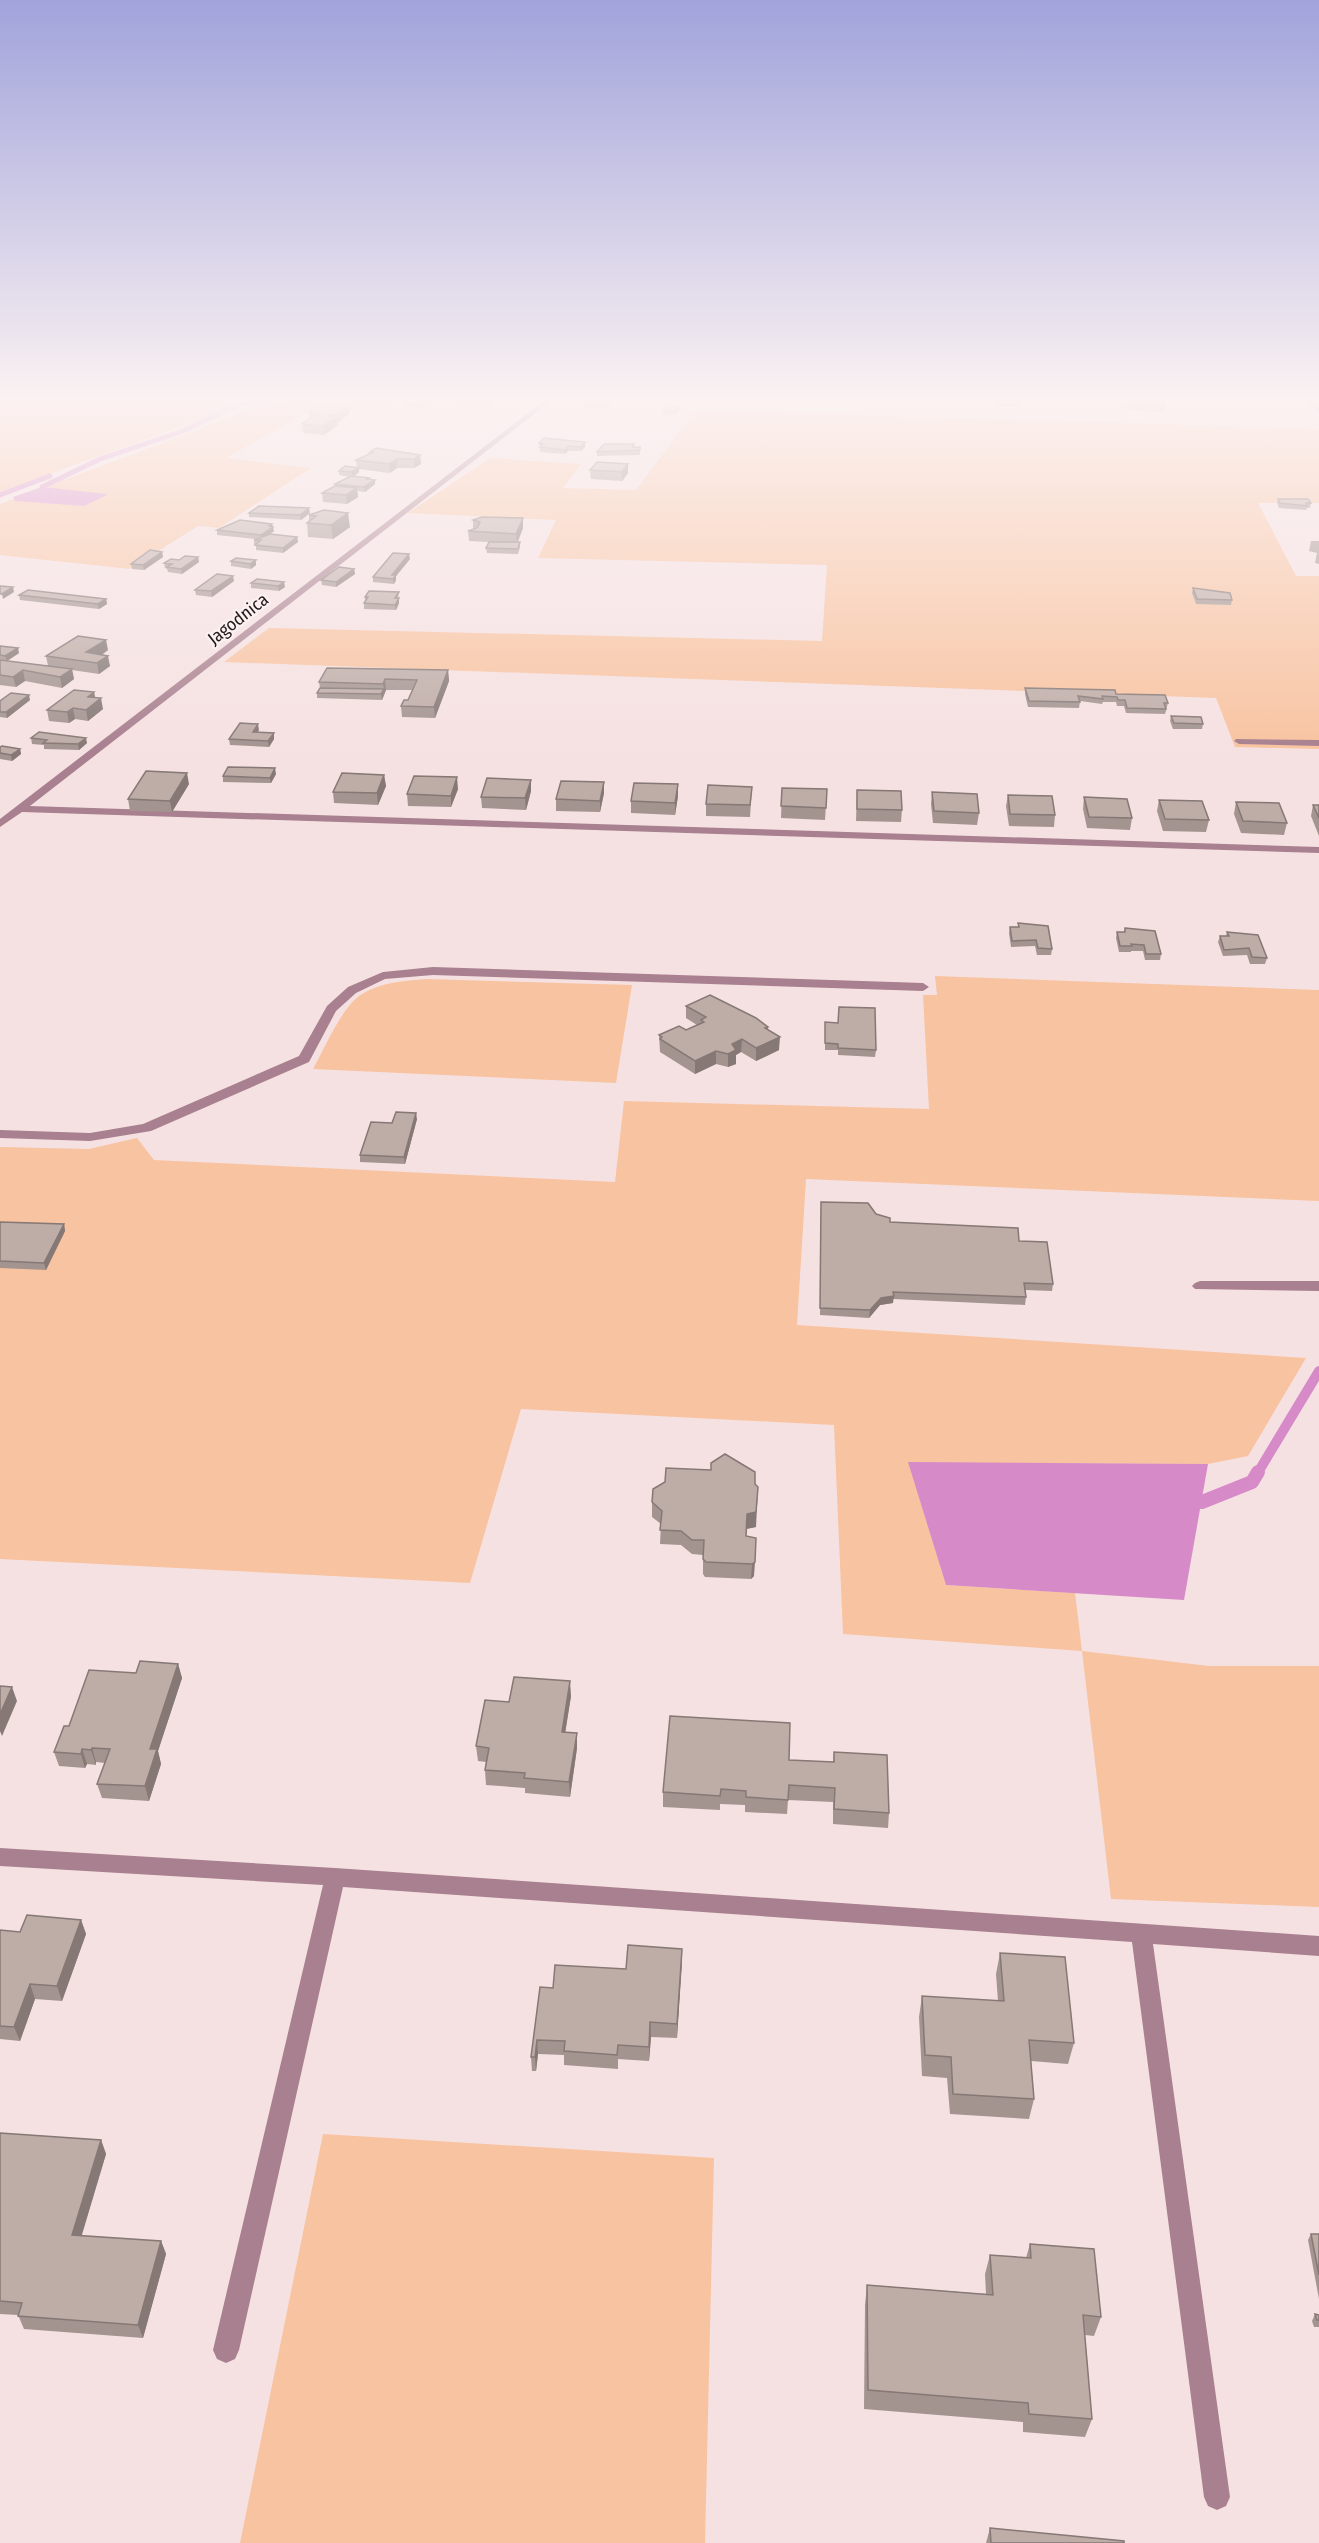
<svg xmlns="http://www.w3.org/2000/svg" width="1319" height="2543" font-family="'Fira Sans Condensed',sans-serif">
<rect width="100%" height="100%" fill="#f6e1e2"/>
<g fill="#f8c3a0">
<polygon points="0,397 261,397 0,492"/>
<polygon points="327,397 403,397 382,411 319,406 226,458 311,468 219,528 198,526 130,569 0,555 0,504 192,432 262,403"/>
<polygon points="431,397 538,397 527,405"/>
<polygon points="696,410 1319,429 1319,503 1258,503 1296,576 1319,576 1319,749 1235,747 1216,698 224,662 269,628 822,641 827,565 538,558 556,520 408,513 490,458 581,464 563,488 636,490"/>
<polygon points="935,976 1319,990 1319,1201 806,1179 797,1325 1306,1358 1248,1456 1208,1464 909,1463 946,1585 1075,1593 1082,1651 1209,1666 1319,1666 1319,1907 1111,1899 1082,1651 843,1634 834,1425 521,1409 470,1583 0,1559 0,1147 89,1149 137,1138 154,1160 615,1182 624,1101 929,1109 923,995 937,995"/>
<path d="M426,979L632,985L616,1083L313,1069C325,1048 342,1006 362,994C381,982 405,981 426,979Z"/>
<polygon points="323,2134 714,2158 705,2543 240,2543"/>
</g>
<g fill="#d68ac7">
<polygon points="42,487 107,494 107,495 84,506 15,501 13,497"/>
<polygon points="908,1462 1208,1464 1184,1600 946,1585"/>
</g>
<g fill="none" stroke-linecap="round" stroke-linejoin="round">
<g stroke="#d68ac7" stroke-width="5">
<polyline points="42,487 100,459 183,431 238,405 276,397"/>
<polyline points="0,495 50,476"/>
</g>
<polyline stroke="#d68ac7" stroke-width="10" points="1257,1474 1319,1371"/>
<polyline stroke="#d68ac7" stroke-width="14" points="1202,1502 1252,1482 1258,1472"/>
<g fill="#a8808f" fill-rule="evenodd">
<polygon points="549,397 556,397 30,806 1319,847 1319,853 22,812 0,827 0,819"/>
<polygon points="1302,397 1308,397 1319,407 1319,413"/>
<polygon points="1236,739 1319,740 1319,746 1239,744 1234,741"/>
<polygon points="433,967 923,983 929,987 923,991 433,975 385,979 356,993 336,1011 309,1062 151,1131 90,1141 0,1138 0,1130 90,1133 143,1124 299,1056 327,1006 348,987 383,972"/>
<polygon points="1200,1281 1319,1281 1319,1291 1195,1289 1192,1286 1195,1283"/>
<polygon points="0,1848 335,1868 1319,1936 1319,1956 1153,1944 1230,2497 1226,2506 1217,2510 1208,2506 1204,2497 1132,1942 343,1887 239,2350 235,2359 226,2363 217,2359 213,2350 323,1885 0,1866"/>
</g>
</g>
<g fill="#a39490">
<polygon points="412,397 433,397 433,399 419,408 404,406 403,402"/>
<polygon points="610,397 610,405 606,409 583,407 583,399"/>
<polygon points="991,397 1031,397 1030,402 1021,402 1021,407 995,406 996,400 991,399"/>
<polygon points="1122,397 1165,405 1164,413 1121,408"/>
<polygon points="455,399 494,403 490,406 455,403"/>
<polygon points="663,410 679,411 674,415 663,414"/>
<polygon points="309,413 350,413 337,423 338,425 324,435 303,433 302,424 310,419"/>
<polygon points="539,443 585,447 581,451 568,451 565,454 540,452"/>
<polygon points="634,447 640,447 640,455 597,456 597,452"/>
<polygon points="370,452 420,455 421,464 414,468 397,468 390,473 359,469 359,472 354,476 369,478 369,479 375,484 365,492 357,491 358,497 347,504 323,502 322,493 336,486 335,484 350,477 339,475 339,471 357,468 356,460 370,454"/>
<polygon points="628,464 628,473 622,481 591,479 590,470"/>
<polygon points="1278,499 1311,503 1310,508 1307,508 1306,510 1279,508 1277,503"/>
<polygon points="324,510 350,527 333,539 308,537 307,523 309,521 309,515"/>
<polygon points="249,513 310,513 301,520 249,517"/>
<polygon points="473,520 523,528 517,542 520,542 520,547 518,554 487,553 486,548 489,542 469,541 468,531 473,529"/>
<polygon points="272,524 274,531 270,534 297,537 298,542 283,553 256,550 256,545 254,545 254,540 255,539 217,535 217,530"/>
<polygon points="1311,541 1319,541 1319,564 1315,563 1317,553 1309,551"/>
<polygon points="162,552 163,557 144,570 132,569 131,564"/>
<polygon points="198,557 199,562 182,574 168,572 167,569 165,568 164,563 179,560"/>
<polygon points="410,559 396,576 396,580 394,584 373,582 373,577"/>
<polygon points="256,560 256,565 251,569 231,566 231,561"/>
<polygon points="354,569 355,574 336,587 322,585 321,580"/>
<polygon points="234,581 212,597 196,595 195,590"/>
<polygon points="251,583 285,587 279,591 251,588"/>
<polygon points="1193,588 1232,600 1231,605 1196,604 1192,593"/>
<polygon points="399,592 398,598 399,603 396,610 364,609 364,603 365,601 365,597"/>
<polygon points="19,595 106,599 107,604 99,609 20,600"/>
<polygon points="0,646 19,653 7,661 48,666 46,656 108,650 102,655 110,666 99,674 72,670 74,679 62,688 25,681 16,687 0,685"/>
<polygon points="448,670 449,681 435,718 402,717 401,706 408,700 412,690 386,690 382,700 317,698 317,693 320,688 319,682"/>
<polygon points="1025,688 1116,694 1168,703 1165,714 1126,713 1124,706 1117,706 1116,702 1103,702 1102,704 1080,701 1079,708 1028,707 1025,694"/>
<polygon points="94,692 95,698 103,709 88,721 75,719 69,723 49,721 47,710"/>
<polygon points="30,700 7,718 0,717 0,701"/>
<polygon points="1171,716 1203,724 1202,729 1173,729 1170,721"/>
<polygon points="259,730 257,732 274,739 269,747 230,745 229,739"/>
<polygon points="31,738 87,743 79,750 44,749 44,745 32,744"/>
<polygon points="0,747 20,749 21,754 12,761 0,759"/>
<polygon points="276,774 271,783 223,782 223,776"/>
<polygon points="384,775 386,786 378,805 334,803 333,792"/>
<polygon points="531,780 531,791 526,810 482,808 481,797"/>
<polygon points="189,784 172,812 130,811 128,799"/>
<polygon points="752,787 750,817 706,816 706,804"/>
<polygon points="782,788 827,789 825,820 781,818"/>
<polygon points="458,789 451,807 408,806 407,794"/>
<polygon points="857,790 902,810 901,822 856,821"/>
<polygon points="932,792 979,813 977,825 933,823 931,804"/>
<polygon points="604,793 600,812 556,811 556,799"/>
<polygon points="1008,795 1055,815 1054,827 1009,826 1006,806"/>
<polygon points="678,796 675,815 631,813 631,801"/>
<polygon points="1084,797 1132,818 1130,830 1087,828 1083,809"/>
<polygon points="1159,800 1209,820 1206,832 1163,831 1157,811"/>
<polygon points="1236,802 1287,823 1284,835 1241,833 1234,814"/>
<polygon points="1313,805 1319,805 1319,836 1311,816"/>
<polygon points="1018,923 1052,949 1051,955 1037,955 1035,946 1011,947 1009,933 1010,927 1018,927"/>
<polygon points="1125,928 1161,954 1160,960 1145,960 1143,951 1131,951 1131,952 1119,952 1116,938 1117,932 1124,932"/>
<polygon points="1227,932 1267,958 1265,964 1250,964 1247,955 1223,956 1218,942 1220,936 1226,936"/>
<polygon points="686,1006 768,1027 768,1030 779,1050 756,1061 741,1052 736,1055 736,1064 728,1067 716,1064 695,1074 660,1052 659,1035 686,1030 697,1025 686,1018"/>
<polygon points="825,1029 876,1050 875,1057 838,1055 838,1050 825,1050"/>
<polygon points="417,1119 405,1164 360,1162 360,1155 392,1123"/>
<polygon points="821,1209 876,1214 890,1222 1019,1241 1053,1284 1052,1291 1025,1290 1026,1297 1025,1305 893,1299 893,1303 880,1305 869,1318 820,1315"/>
<polygon points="0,1222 64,1224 65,1231 46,1270 0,1268"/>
<polygon points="665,1482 756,1527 746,1529 746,1536 754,1576 751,1579 705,1577 703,1574 703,1555 692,1554 681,1545 660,1544 661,1524 652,1517 652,1502"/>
<polygon points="178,1664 182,1678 158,1751 161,1764 149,1801 102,1798 97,1784 105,1763 96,1762 96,1765 87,1764 85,1768 59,1766 54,1752 69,1726 136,1673"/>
<polygon points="571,1696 565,1732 577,1748 570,1797 525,1793 525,1788 486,1785 485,1770 486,1762 478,1761 476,1746 509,1702"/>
<polygon points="834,1752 889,1813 888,1828 833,1824 833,1802 788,1800 787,1814 745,1812 745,1805 720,1804 720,1810 663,1807 663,1792 789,1760 833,1762"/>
<polygon points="81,1920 86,1934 62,2001 35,1999 20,2041 0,2039 0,1930 20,1932"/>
<polygon points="682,1949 677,2038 651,2037 649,2061 618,2059 618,2069 564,2065 564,2055 538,2054 536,2071 532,2071 531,2057 553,1988 626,1969"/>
<polygon points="1000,1953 1074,2043 1068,2064 1031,2061 1034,2099 1029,2119 950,2114 947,2078 922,2076 919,2017 922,1996 998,2001 996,1974"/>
<polygon points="0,2133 101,2140 106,2154 81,2236 161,2241 166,2254 143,2338 24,2329 18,2315 0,2314"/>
<polygon points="1311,2234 1319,2234 1319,2299 1308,2240"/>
<polygon points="1030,2244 1101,2317 1094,2336 1085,2335 1092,2419 1085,2437 1023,2432 1023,2422 864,2409 865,2305 867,2285 986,2294 985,2274 990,2255 1026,2258"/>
<polygon points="1315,2314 1319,2315 1319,2327 1314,2327 1312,2321"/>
<polygon points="990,2528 1124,2543 986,2543"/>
</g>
<g fill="#857875">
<polygon points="430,397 433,397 433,399 419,408 419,404"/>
<polygon points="610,397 610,405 606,409 605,401"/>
<polygon points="494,398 494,403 490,406 490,402"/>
<polygon points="349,405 350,413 337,423 338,425 324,435 323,426 329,416"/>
<polygon points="679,407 679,411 674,415 674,411"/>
<polygon points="585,442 585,447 581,451 581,447"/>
<polygon points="568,446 568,451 565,454 565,450"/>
<polygon points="420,455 421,464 414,468 414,459"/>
<polygon points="397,459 397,468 390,473 389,464"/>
<polygon points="628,464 628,473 622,481 622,472"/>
<polygon points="359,468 359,472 353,477 352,472"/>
<polygon points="375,480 375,484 365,492 364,487"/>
<polygon points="357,488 358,497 347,504 346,495"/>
<polygon points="309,508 310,513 301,520 300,515"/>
<polygon points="348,513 350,527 333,539 331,525"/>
<polygon points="523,518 523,528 517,544 516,534"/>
<polygon points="272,524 274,531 262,540 261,535 269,526"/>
<polygon points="297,537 298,542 283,553 283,548"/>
<polygon points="162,552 163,557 144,570 143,565"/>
<polygon points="409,554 410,559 396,576 396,580 394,584 392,575"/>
<polygon points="198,557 199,562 182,574 181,569"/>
<polygon points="256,560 256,565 251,569 250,564"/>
<polygon points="354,569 355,574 336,587 336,582"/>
<polygon points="233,576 234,581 212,597 211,591"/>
<polygon points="284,582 285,587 279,591 278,586"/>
<polygon points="13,587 14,592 3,599 2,594"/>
<polygon points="399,598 399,603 396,610 395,605"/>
<polygon points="106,599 107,604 99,609 98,604"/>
<polygon points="106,640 108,650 90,662 86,652"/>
<polygon points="18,648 19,653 7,661 5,656"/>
<polygon points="108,656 110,666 99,674 97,663"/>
<polygon points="72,669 74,679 62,688 60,677"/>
<polygon points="23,670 25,681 16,687 13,677"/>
<polygon points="448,670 449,681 435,718 434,707"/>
<polygon points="385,679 386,690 382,700 381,694 384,689 383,684"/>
<polygon points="94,692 96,702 101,698 103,709 88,721 86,710 88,697"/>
<polygon points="29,695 30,700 7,718 6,712"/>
<polygon points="73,708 75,719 69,723 67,712"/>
<polygon points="258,724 259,730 254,738 253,732"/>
<polygon points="274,733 274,739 269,747 268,741"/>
<polygon points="86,738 87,743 79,750 78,744"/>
<polygon points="20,749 21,754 12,761 11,755"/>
<polygon points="275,768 276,774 271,783 270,778"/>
<polygon points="187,773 189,784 172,812 170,801"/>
<polygon points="384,775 386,786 378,805 377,793"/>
<polygon points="457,777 458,789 451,807 451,796"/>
<polygon points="531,780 531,791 526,810 525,798"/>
<polygon points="604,782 604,793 600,812 600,801"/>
<polygon points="678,784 678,796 675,815 675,803"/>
<polygon points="780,1037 779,1050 756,1061 756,1048"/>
<polygon points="742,1039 741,1052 736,1055 736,1064 728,1067 728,1054 732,1044"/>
<polygon points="716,1051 716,1064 695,1074 695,1061"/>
<polygon points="416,1113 417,1119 405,1164 404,1157"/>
<polygon points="64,1224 65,1231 46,1270 44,1263"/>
<polygon points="894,1296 893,1303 880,1305 869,1318 870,1310 881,1298"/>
<polygon points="758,1487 756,1527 746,1529 747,1514"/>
<polygon points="755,1562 754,1576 751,1579 752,1564"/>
<polygon points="178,1664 182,1678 158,1751 161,1764 149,1801 145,1786 150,1749"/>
<polygon points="570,1681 571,1696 563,1747 562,1732"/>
<polygon points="12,1687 17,1701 2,1736 0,1731 0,1714"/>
<polygon points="577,1733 577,1748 570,1797 569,1782"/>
<polygon points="92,1748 96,1762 96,1765 91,1750"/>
<polygon points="82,1749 87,1764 85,1768 81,1754"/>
<polygon points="81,1920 86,1934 62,2001 57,1986"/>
<polygon points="682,1949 682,1963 677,2038 677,2024"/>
<polygon points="30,1984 35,1999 20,2041 14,2027"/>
<polygon points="650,2022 651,2037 649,2061 649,2047"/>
<polygon points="537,2040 538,2054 536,2071 535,2057"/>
<polygon points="101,2140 106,2154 78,2248 72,2235"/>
<polygon points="161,2241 166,2254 143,2338 138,2325"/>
</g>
<g fill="#beaca7" stroke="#857875" stroke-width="1.5">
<polygon points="412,397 430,397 419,404 403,402"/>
<polygon points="458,397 473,397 494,398 490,402 455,399"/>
<polygon points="586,397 610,397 605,401 583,399"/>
<polygon points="996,397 1022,397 1022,399 996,398"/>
<polygon points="1123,397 1165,397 1165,405 1122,400"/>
<polygon points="329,402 349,405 335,415 329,416 337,417 323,426 302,424 313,416 322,414 309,413 315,406"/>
<polygon points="668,406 679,407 674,411 663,410"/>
<polygon points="544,438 585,442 581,447 568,446 565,450 540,447 543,444 539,443"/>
<polygon points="604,444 634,444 632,447 640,447 640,450 597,452"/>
<polygon points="376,448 420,455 414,459 397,459 389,464 356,460 374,452 370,452"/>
<polygon points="597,462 628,464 622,472 590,470"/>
<polygon points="345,466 359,468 352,472 339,471"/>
<polygon points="351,476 369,478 367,479 375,480 364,487 335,484"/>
<polygon points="335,486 357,488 346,495 322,493"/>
<polygon points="1278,499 1308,499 1311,503 1306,503 1307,506 1280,503"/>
<polygon points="259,506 309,508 300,515 249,513"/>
<polygon points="324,510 348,513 331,525 307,523 316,516 309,515"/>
<polygon points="482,517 523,518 516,534 468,531 477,528 480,522 473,520"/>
<polygon points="240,520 272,524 269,526 273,527 261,535 217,530"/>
<polygon points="270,534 297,537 283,548 255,545 261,540 254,540"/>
<polygon points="489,542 520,542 518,549 486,548"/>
<polygon points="150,550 162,552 143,565 131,564"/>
<polygon points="393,553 409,554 392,575 396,575 393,579 373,577"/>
<polygon points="185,556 198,557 181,569 167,567 172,564 164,563 171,559 179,560"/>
<polygon points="236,558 256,560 250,564 231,561"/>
<polygon points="339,567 354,569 336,582 321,580"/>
<polygon points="217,574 233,576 211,591 195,590"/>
<polygon points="257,579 284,582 278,586 251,583"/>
<polygon points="0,586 13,587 2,594 0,594"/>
<polygon points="1193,588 1230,593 1232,600 1197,599"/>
<polygon points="28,590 106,599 98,604 19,595"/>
<polygon points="369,591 399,592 395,598 399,598 395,605 364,603 368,597 365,597"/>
<polygon points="78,636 106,640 86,652 108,656 97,663 46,656"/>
<polygon points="0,646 18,648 5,656 0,655"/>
<polygon points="0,660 72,669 60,677 23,670 13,677 0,675"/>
<polygon points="327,668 448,670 434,707 401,706 404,700 408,700 417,680 385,679 383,684 319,682"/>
<polygon points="320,688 384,689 381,694 317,693"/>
<polygon points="1025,688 1115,690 1116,694 1165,695 1168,703 1164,703 1166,709 1127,708 1125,700 1118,700 1117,697 1102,696 1103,699 1078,696 1080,702 1029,701"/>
<polygon points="74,690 94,692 88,697 101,698 86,710 73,708 67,712 47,710"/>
<polygon points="11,693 29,695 6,712 0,712 0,701"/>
<polygon points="1171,716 1201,717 1203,724 1174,723"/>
<polygon points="240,723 258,724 253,732 274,733 268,741 229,739"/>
<polygon points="39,732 86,738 78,744 43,743 47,740 31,738"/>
<polygon points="2,746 20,749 11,755 0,753 0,747"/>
<polygon points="228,767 275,768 270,778 223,776"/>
<polygon points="146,771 187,773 170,801 128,799"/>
<polygon points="342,773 384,775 377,793 333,792"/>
<polygon points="414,776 457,777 451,796 407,794"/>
<polygon points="487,778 531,780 525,798 481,797"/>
<polygon points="561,781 604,782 600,801 556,799"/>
<polygon points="634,783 678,784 675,803 631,801"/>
<polygon points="708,785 752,787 750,805 706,804"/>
<polygon points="782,788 827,789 826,808 781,806"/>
<polygon points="857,790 901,791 902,810 857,809"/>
<polygon points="932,792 977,794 979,813 934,811"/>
<polygon points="1008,795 1052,796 1055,815 1010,814"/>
<polygon points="1084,797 1127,799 1132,818 1089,817"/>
<polygon points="1159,800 1202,801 1209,820 1165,819"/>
<polygon points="1236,802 1279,803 1287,823 1243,821"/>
<polygon points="1313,805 1319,805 1319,818"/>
<polygon points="1018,923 1048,926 1052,949 1038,948 1036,940 1012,941 1010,927 1019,927"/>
<polygon points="1125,928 1155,931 1161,954 1146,954 1144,945 1131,944 1132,946 1120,946 1117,932 1125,932"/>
<polygon points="1227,932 1258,935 1267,958 1252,957 1249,948 1224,950 1220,936 1229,936"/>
<polygon points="710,995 756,1018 768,1027 765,1028 780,1037 756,1048 742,1039 732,1044 736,1050 728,1054 716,1051 695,1061 660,1039 662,1037 659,1035 679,1026 686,1030 704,1022 701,1020 706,1017 686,1006"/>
<polygon points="839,1007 875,1008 876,1050 838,1048 838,1044 825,1043 825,1022 838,1023"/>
<polygon points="396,1112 416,1113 404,1157 360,1155 371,1122 392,1123"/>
<polygon points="821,1202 868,1203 876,1214 890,1218 890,1222 1018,1228 1019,1241 1047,1242 1053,1284 1024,1283 1026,1297 893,1292 894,1296 881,1298 870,1310 820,1308"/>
<polygon points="0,1222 64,1224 44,1263 0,1261"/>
<polygon points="725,1454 755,1472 755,1484 758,1487 756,1512 747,1514 746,1536 756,1538 755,1562 752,1564 706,1562 703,1559 704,1540 692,1540 681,1531 660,1530 662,1511 652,1502 653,1489 665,1482 666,1468 711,1470 711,1463"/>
<polygon points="140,1661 178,1664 150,1749 157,1749 145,1786 97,1784 110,1749 92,1748 91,1750 82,1749 81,1754 54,1752 64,1726 69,1726 89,1670 136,1673"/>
<polygon points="514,1677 570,1681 562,1732 577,1733 569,1782 524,1778 525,1773 485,1770 489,1748 476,1746 485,1700 509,1702"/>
<polygon points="0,1686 12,1687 0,1714"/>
<polygon points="670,1716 790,1723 789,1760 834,1762 834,1752 887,1755 889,1813 834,1809 835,1788 789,1785 788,1800 746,1797 746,1791 721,1789 720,1796 663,1792"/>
<polygon points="27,1915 81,1920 57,1986 30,1984 14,2027 0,2026 0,1930 20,1932"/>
<polygon points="628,1945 682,1949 677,2024 650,2022 649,2047 618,2045 617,2055 564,2051 565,2041 537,2040 535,2057 531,2057 540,1987 553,1988 555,1965 626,1969"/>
<polygon points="1000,1953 1065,1957 1074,2043 1029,2040 1034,2099 953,2094 951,2057 925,2055 922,1996 1004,2001"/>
<polygon points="0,2133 101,2140 72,2235 161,2241 138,2325 18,2316 22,2303 0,2301"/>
<polygon points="1311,2234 1319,2234 1319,2275"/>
<polygon points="1030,2244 1094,2249 1101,2317 1083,2315 1092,2419 1029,2414 1028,2403 868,2390 867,2285 993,2295 990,2255 1031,2258"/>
<polygon points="1315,2314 1319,2315 1319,2320 1317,2320"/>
<polygon points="990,2528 1124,2541 1124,2543 991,2543"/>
</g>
<linearGradient id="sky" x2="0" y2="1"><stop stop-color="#a1a3db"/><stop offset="0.53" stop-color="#fbf2f2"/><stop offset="1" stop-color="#fbf2f2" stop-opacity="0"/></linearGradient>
<rect width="1319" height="753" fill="url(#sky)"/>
<g text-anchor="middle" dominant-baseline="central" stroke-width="4.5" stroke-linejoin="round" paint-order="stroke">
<g font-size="18" fill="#211a1a" stroke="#fdf0f1">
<text transform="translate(238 619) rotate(-38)">Jagodnica</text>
</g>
</g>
</svg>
